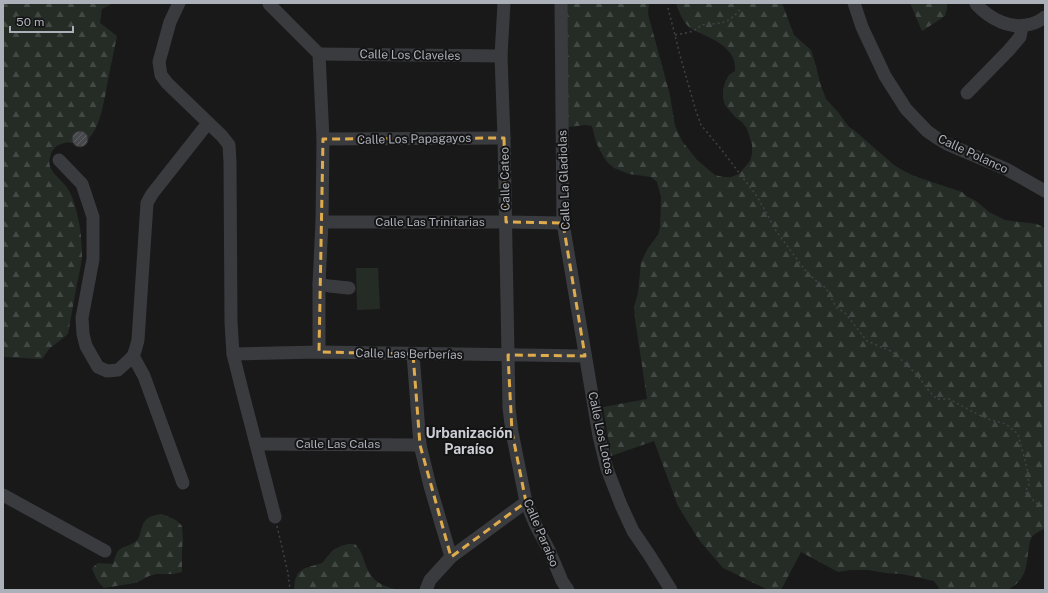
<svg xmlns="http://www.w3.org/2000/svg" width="1048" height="593" font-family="'Public Sans',sans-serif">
<defs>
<pattern id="forest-firs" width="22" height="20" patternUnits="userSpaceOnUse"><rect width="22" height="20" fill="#252c26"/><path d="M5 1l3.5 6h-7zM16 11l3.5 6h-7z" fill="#424843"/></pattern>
<pattern id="building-hatch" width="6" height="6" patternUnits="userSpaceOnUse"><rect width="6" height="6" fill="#48494d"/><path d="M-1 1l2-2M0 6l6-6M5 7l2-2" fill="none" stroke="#606165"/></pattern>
</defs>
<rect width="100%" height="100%" fill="#19191a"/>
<g fill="url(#forest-firs)">
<path d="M3,3H113L102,9L100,23L117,36C114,50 111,65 108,80C105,96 101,125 90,137C79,148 56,134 50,157C46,172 61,178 68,189C73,197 76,208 78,218C81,230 82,244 82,257C81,266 79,275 77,284C74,300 71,317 68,334L49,349L42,359L3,357Z"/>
<path d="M567,3H649L648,14L670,95L675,126L682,141L697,160L715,175L723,177H731L739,174L750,161L752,154V145L747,129L742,122L735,117L725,105L723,98V90L725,82L729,75L735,71C737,49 715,40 698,32C695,30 692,30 690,28C683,22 679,12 676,3H782L794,35L811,50L816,66L820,83L826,99L838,112L848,126L855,131L894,165L902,170L914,176L962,192L968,197L976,201L989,212L1005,220L1037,224L1044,228L1045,230V528C1041,531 1035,533 1032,537C1029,542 1029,547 1028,553C1026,571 1025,579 1008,590H938L939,588L934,581L902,574L885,573L868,570H850L838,572L801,552L781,590H768L723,568L699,540L678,506L654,441L611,456L603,407L647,399L635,319L634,307L638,293L641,262L648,248L658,235L660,228L661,197L657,182L651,177L629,174L614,168L608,163L603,156L596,142L592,126L586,125L568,127Z"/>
<polygon points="910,3 947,3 947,9 945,16 922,31"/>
<path d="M162,514L176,520L182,526L183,541L182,548V572L173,574H156L149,576L142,580L135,583L104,588C98,582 95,577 92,568L98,563L113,564C114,560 116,553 119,550C125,545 134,545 138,539C140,536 140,533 141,530C144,517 151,516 162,514Z"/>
<path d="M348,544H355C362,551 363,558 366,566C372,582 384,587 400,590H294L295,580L298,573L305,568L322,563L333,550L341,546Z"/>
</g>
<polygon fill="#252c26" points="356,268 378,268 380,309 357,310"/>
<circle fill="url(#building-hatch)" stroke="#333336" cx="80" cy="139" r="8"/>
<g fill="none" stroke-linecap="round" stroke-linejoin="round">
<g stroke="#404246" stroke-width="1.5" stroke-dasharray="2 3" stroke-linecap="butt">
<polyline points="668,8 681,59 696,111 701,125 721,149 756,195 766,212 774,228 805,270 814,279 826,288 836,307 845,313 867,341 893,352 917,375 930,392 937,399 949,399 979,415 991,420 1006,424 1018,434 1027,468 1029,485 1025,492 1036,503 1045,507"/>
<path d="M675,35C685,33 694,33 701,25C721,23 728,25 741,8"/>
<polyline points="277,526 288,573 290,590"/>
</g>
<g stroke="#3a3b3f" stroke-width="13">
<polyline points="179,3 170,22 159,62 161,75 167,83 222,136 229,145 230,162 231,322 233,354 243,394 275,517"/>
<polyline points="504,3 501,56 504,138 508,355 509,408 512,432 526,502 536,526 549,550 562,581 568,590"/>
<polyline points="561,3 563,223 599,436 607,469 621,505 633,531 650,556 671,590"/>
<polyline points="854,3 862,27 885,76 906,109 927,131 937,138 947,144 1006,169 1045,191"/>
<polyline points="269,4 319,54 323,139 322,222 319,284 319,352"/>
<path d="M976,4C990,19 1010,30 1031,24C1036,23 1041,20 1045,17"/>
<polyline points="319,54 501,56"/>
<polyline points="967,93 1009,50 1020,37 1022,26"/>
<polyline points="323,139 504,138"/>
<polyline points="59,160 82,184 93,217 93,259 82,318 83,334 86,346 98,367 107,371 118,370 128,361 133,356 135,351 138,340 147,203 152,194 208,123"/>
<polyline points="322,222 506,222 563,223"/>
<polyline points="319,284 329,286 349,288"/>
<polyline points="233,354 319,352 585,356"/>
<polyline points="413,354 420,445 430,486 451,557"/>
<polyline points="133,356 144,376 183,483"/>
<polyline points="256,444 420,445"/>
<polyline points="3,495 105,551"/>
<polyline points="426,590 430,580 451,557 526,502"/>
</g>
</g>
<path fill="none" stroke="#deab4d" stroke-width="3" stroke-dasharray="8 5" stroke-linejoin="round" d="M504,138L506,222L563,223L585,356L508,355L512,432L526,502L451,557L420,445L413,354L319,352L323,139Z"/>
<g text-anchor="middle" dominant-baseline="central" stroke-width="4" stroke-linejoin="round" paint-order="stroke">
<g font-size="12" fill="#acb0b9" stroke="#141415">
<text transform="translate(410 55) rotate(1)">Calle Los Claveles</text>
<text transform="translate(414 139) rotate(-1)">Calle Los Papagayos</text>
<text transform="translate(973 154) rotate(25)">Calle Polanco</text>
<text transform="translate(505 179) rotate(-91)">Calle Cateo</text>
<text transform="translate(564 180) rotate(-92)">Calle La Gladiolas</text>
<text x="430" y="222">Calle Las Trinitarias</text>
<text transform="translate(409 354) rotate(1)">Calle Las Berberías</text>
<text transform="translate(601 433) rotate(78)">Calle Los Lotos</text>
<text x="338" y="444">Calle Las Calas</text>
<text transform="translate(541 533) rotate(67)">Calle Paraíso</text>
</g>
<g font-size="14" font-weight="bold" fill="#cdcfd5" stroke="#141415">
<text x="469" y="433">Urbanización<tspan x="469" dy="16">Paraíso</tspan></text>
</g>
</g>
<rect width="1048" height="593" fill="none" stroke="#acb0b9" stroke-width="8"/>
<path d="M10 26v6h63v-6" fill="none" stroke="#acb0b9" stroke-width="2"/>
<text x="16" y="26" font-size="12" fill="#acb0b9" stroke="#141415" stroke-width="3" paint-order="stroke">50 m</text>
</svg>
